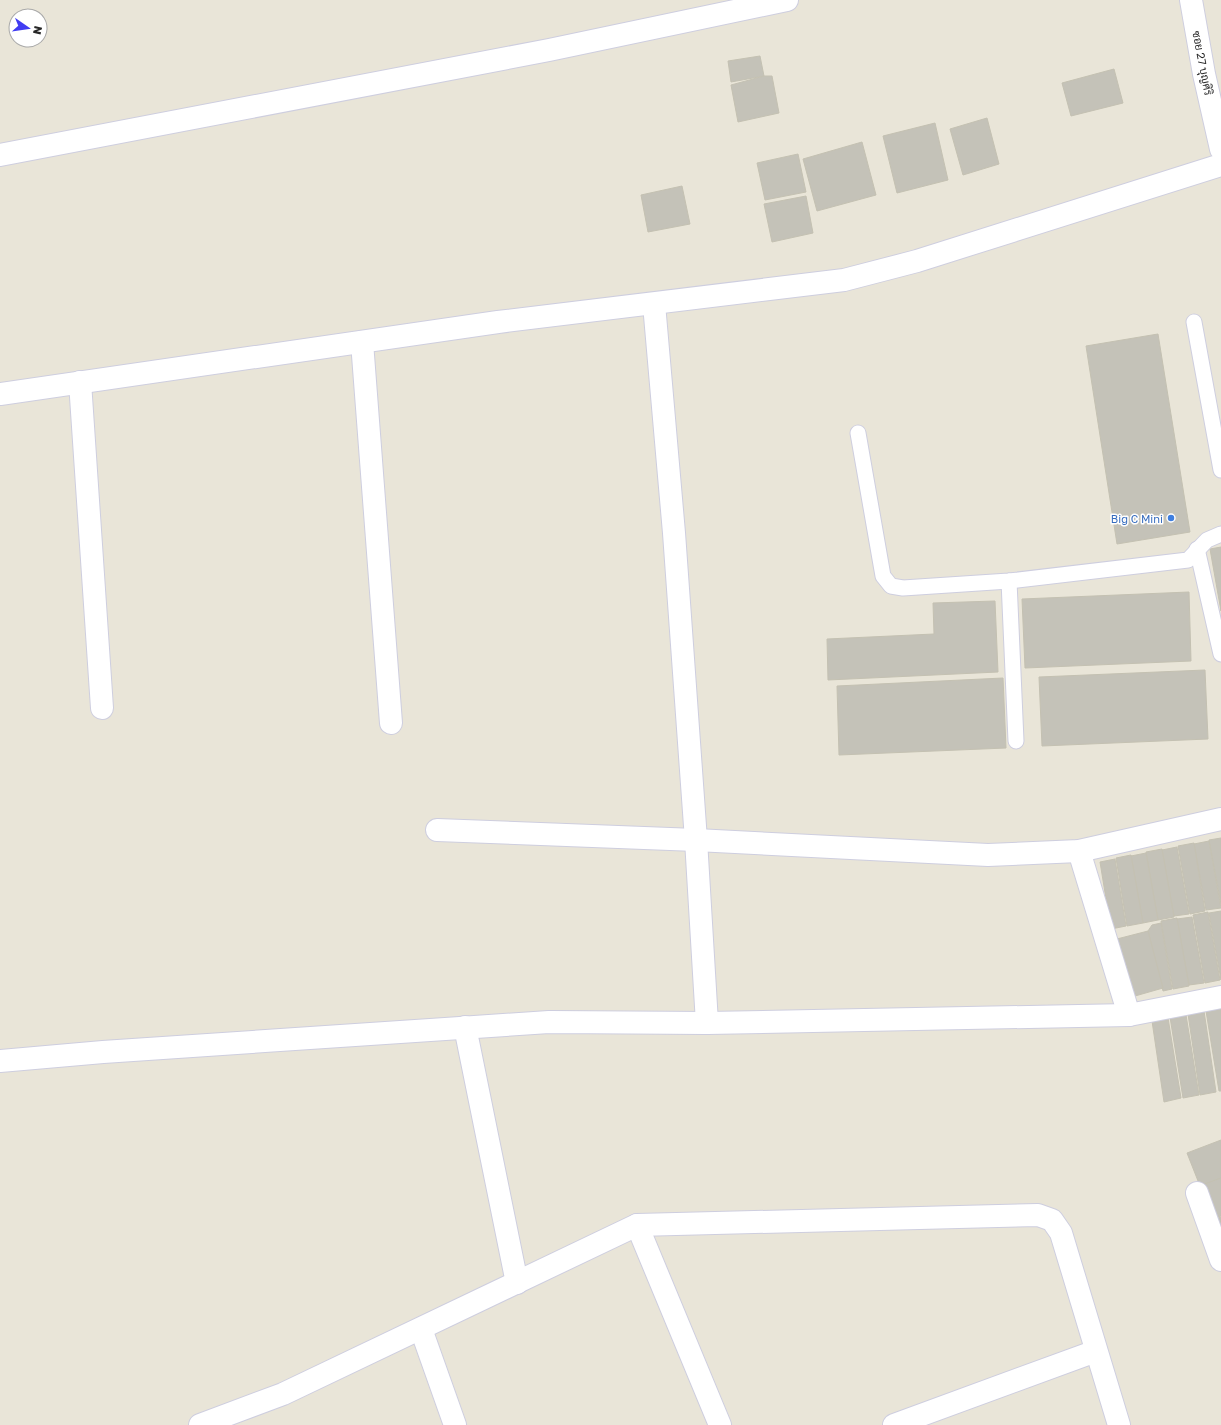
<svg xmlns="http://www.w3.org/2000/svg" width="1221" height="1425" font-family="'Golos Text',Sarabun,sans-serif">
<rect width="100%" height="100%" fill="#e9e5d8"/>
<g fill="#c4c2b8" stroke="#c4c1b2">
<polygon points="760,56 764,76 731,82 728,61"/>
<polygon points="1114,69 1123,103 1071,116 1062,83"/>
<polygon points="764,76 772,76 779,113 738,122 731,85"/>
<polygon points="987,118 999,164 963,175 950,129"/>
<polygon points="935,123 948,180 897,193 883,136"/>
<polygon points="862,142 876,195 817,211 803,159"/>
<polygon points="798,154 806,192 765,200 757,163"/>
<polygon points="682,186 690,224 648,232 641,195"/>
<polygon points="806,196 813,233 772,242 764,204"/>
<polygon points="1158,334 1190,532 1117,544 1086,346"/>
<polygon points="1221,547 1221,611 1210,549"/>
<polygon points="1189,592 1191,661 1025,668 1022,599"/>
<polygon points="995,601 998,672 828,680 827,639 934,634 933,603"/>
<polygon points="1205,670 1208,739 1042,746 1039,677"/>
<polygon points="1003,678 1006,748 839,755 837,686"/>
<polygon points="1221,838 1221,904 1209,840"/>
<polygon points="1209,841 1221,908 1206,910 1194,844"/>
<polygon points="1194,843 1205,911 1190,914 1178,846"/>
<polygon points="1177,847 1189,914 1174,916 1162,850"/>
<polygon points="1162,849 1174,917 1158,920 1146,852"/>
<polygon points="1146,853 1158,920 1143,923 1131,856"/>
<polygon points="1131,855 1143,923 1127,926 1116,858"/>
<polygon points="1115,859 1126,926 1111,929 1100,862"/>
<polygon points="1221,911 1221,980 1209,913"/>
<polygon points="1208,912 1220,980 1205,983 1193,915"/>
<polygon points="1192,917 1204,983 1189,985 1177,919"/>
<polygon points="1177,918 1189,986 1173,989 1161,921"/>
<polygon points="1161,923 1172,989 1163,991 1148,931 1152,925"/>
<polygon points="1148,931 1163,988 1128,998 1113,940"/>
<polygon points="1221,1008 1221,1091 1219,1091 1206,1011"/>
<polygon points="1204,1011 1216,1092 1200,1095 1188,1014"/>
<polygon points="1186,1015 1199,1095 1183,1098 1170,1017"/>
<polygon points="1168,1018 1181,1098 1164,1102 1152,1021"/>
<polygon points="1221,1140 1221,1178 1200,1186 1187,1153"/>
<polygon points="1221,1178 1221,1216 1211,1220 1199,1186"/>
<polygon points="1221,1217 1221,1243 1213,1220"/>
</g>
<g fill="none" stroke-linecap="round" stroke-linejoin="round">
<defs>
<g id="service">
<polyline points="1194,322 1221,470"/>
<polyline points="858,433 883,576 891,586 903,588 1009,581 1188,560 1207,540 1221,534"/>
<polyline points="1197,549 1221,654"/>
<polyline points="1009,581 1016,741"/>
</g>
<g id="minor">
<polyline points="1191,0 1204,74 1221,149"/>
<polyline points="0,155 549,50 787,0"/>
<polyline points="654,304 674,533 696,840 707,1023"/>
<polyline points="362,342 391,723"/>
<polyline points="80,382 102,708"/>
<polyline points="0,394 498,322 844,280 917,261 1221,165"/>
<polyline points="437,830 696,840 988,855 1079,851 1221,819"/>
<polyline points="1079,851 1129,1015"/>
<polyline points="465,1027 517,1283"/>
<polyline points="0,1061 103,1052 549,1022 707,1023 1129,1015 1221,997"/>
<polyline points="1197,1193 1221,1260"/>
<polyline points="637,1225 720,1425"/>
<polyline points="421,1329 455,1425"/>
<polyline points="200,1425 283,1394 637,1225 1038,1215 1052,1220 1061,1233 1119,1425"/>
<polyline points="894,1425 1096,1351"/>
</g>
</defs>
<use href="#service" stroke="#cecedf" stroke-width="17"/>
<use href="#minor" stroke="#cecedf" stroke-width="24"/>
<use href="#service" stroke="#fff" stroke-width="15"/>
<use href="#minor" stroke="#fff" stroke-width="22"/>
</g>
<circle fill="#3f7fe0" stroke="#fff" stroke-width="1.5" cx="1171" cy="518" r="4"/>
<g text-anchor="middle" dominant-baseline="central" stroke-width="3" stroke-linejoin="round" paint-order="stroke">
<g font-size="11" fill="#272727" stroke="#fff">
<text transform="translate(1203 63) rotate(79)">ซอย 27 บุญศิริ</text>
</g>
<g font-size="11" fill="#366cbe" stroke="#fff" text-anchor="end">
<text x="1163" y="518">Big C Mini</text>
</g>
</g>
<g transform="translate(28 28) rotate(103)"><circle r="19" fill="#ffffff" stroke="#a9a9a9"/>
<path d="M0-3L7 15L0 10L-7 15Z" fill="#413cf2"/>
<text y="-6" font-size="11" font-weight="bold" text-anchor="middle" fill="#272727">N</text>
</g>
</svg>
